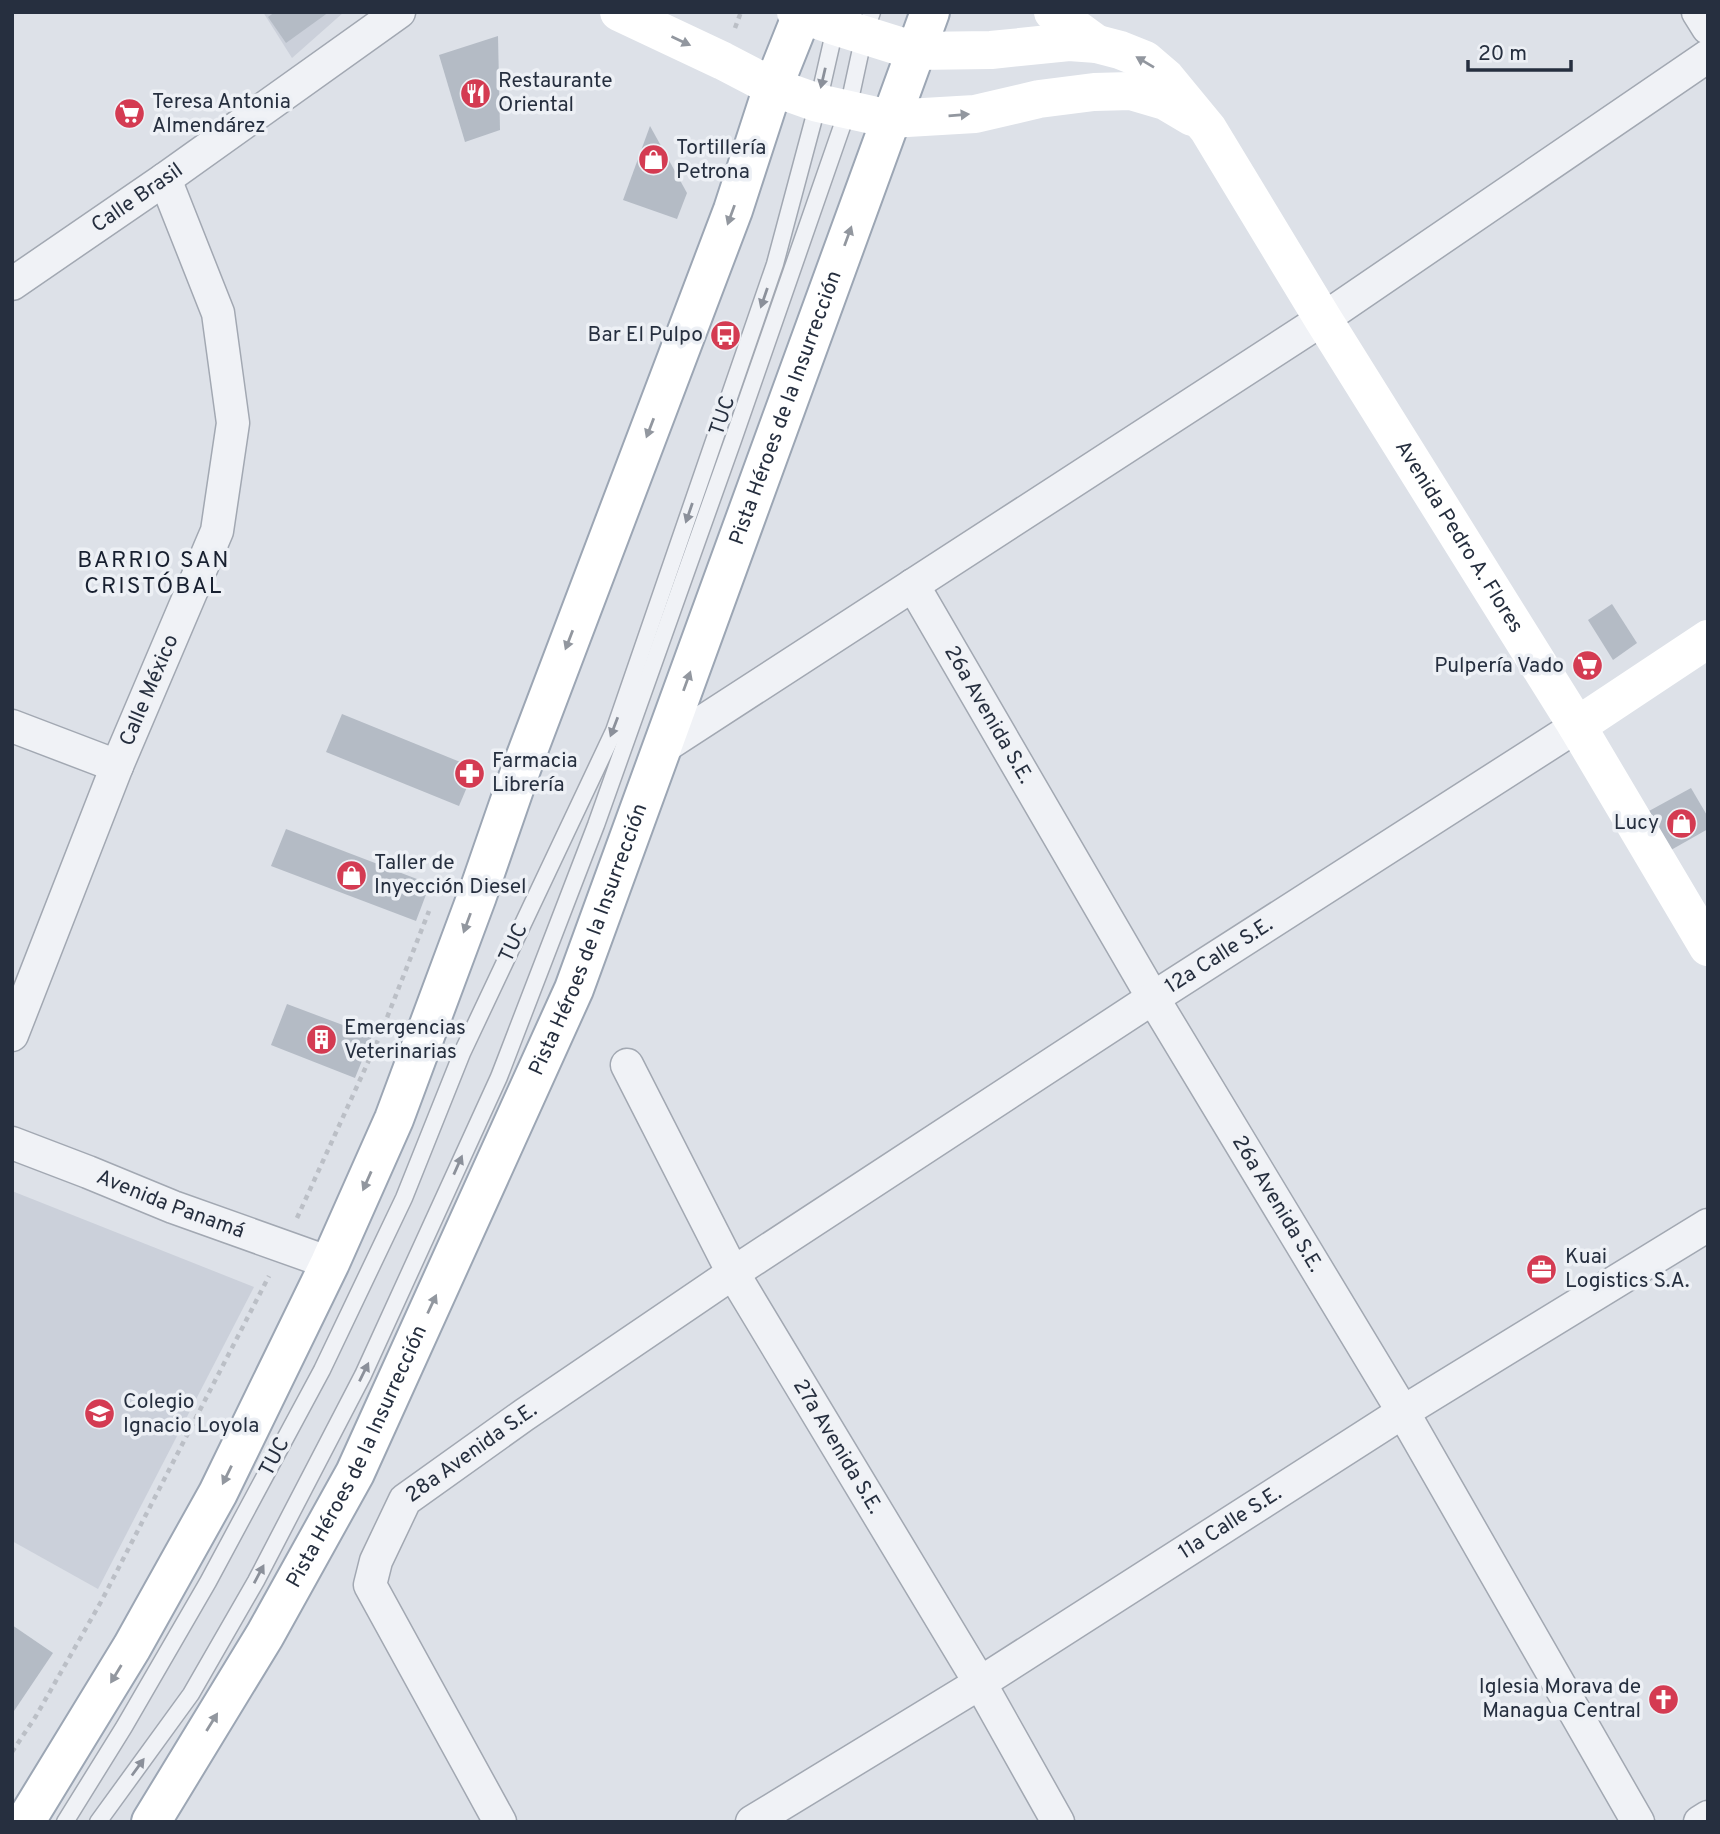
<svg xmlns="http://www.w3.org/2000/svg" width="1720" height="1834" font-family="Overpass,sans-serif">
<rect width="100%" height="100%" fill="#dde1e8"/>
<g fill="#cbd0da">
<polygon points="263,12 344,12 292,58"/>
<polygon points="12,1191 254,1287 98,1589 12,1541"/>
</g>
<g fill="#b4bbc5">
<polygon points="275,12 329,12 286,43 268,17"/>
<polygon points="498,36 500,130 465,142 439,55"/>
<polygon points="650,126 687,193 677,219 623,200"/>
<polygon points="1612,604 1637,643 1613,660 1588,620"/>
<polygon points="342,714 475,768 459,806 326,752"/>
<polygon points="1691,788 1708,817 1708,829 1671,850 1649,811"/>
<polygon points="286,829 430,884 416,921 271,866"/>
<polygon points="287,1004 372,1036 355,1078 271,1045"/>
<polygon points="12,1625 53,1653 12,1714"/>
</g>
<g fill="none" stroke-linecap="round" stroke-linejoin="round">
<defs>
<g id="lane">
<polyline points="65,1822 124,1727 208,1582 322,1370 404,1198 462,1053 614,731 775,264 818,103 836,24"/>
<polyline points="98,1822 191,1694 256,1581 363,1375 499,1077 596,825 733,440 848,109 864,35 872,12"/>
</g>
<g id="street">
<polyline points="1698,12 1708,28"/>
<path id="s1" d="M12,284L165,179L399,12"/>
<path id="s2" d="M913,585L1153,998L1403,1412L1638,1822"/>
<polyline points="12,726 117,766"/>
<polyline points="662,748 1323,319 1708,56"/>
<path id="s3" d="M12,1035L117,766L217,531L233,423L218,313L165,179"/>
<path id="s4" d="M627,1065L733,1273L980,1683L1058,1822"/>
<path id="s5" d="M12,1143L88,1172L173,1207L330,1263"/>
<path id="s6" d="M500,1822L370,1585L376,1561L405,1500L524,1415L733,1273L1153,998L1577,726"/>
<path id="s7" d="M752,1822L980,1683L1403,1412L1708,1225"/>
<polyline points="1700,1822 1708,1817"/>
</g>
<g id="primary">
<polyline points="25,1822 132,1647 218,1493 330,1263 394,1119 477,896 521,769 733,210 773,87 803,12"/>
<path id="s9" d="M151,1822L265,1635L355,1473L574,989L930,12"/>
</g>
</defs>
<use href="#lane" stroke="#a2a8b2" stroke-width="19"/>
<use href="#street" stroke="#a2a8b2" stroke-width="35"/>
<use href="#primary" stroke="#9ca6b4" stroke-width="42"/>
<g stroke="#bbbfc6" stroke-width="4.5" stroke-dasharray="5 5" stroke-linecap="butt">
<polyline points="735,28 741,12"/>
<polyline points="297,1218 379,1038 429,911"/>
<polyline points="12,1752 36,1716 102,1600 269,1276"/>
</g>
<use href="#lane" stroke="#f0f2f6" stroke-width="16"/>
<use href="#street" stroke="#f0f2f6" stroke-width="32"/>
<g stroke="#fff" stroke-width="38">
<polyline points="619,12 723,61 773,87 818,103 890,119 975,114 1039,99 1094,92 1131,91 1165,101 1192,117"/>
<path id="s8" d="M796,12L835,26L915,51L991,50L1069,42L1097,44L1120,50L1145,60L1166,78L1208,129L1323,319L1577,726L1708,947"/>
<polyline points="1053,12 1097,44"/>
<polyline points="1577,726 1708,639"/>
</g>
<use href="#primary" stroke="#fff" stroke-width="38"/>
</g>
<defs><path id="oneway-solid" d="M-6-.8H1V-3.2L6.5 0L1 3.2V.8H-6Z" transform="scale(1.75)"/></defs>
<g fill="#92979f">
<use href="#oneway-solid" transform="translate(681 41) rotate(25)"/>
<use href="#oneway-solid" transform="translate(1145 62) rotate(-149)"/>
<use href="#oneway-solid" transform="translate(959 115) rotate(-5)"/>
<use href="#oneway-solid" transform="translate(731 215) rotate(110)"/>
<use href="#oneway-solid" transform="translate(848 236) rotate(-70)"/>
<use href="#oneway-solid" transform="translate(650 428) rotate(111)"/>
<use href="#oneway-solid" transform="translate(569 640) rotate(111)"/>
<use href="#oneway-solid" transform="translate(687 681) rotate(-70)"/>
<use href="#oneway-solid" transform="translate(467 923) rotate(110)"/>
<use href="#oneway-solid" transform="translate(367 1181) rotate(114)"/>
<use href="#oneway-solid" transform="translate(432 1304) rotate(-65)"/>
<use href="#oneway-solid" transform="translate(227 1475) rotate(116)"/>
<use href="#oneway-solid" transform="translate(116 1674) rotate(121)"/>
<use href="#oneway-solid" transform="translate(212 1722) rotate(-58)"/>
</g>
<g fill="#8b909a">
<use href="#oneway-solid" transform="translate(823 78) rotate(103)"/>
<use href="#oneway-solid" transform="translate(764 298) rotate(109)"/>
<use href="#oneway-solid" transform="translate(689 513) rotate(109)"/>
<use href="#oneway-solid" transform="translate(614 727) rotate(111)"/>
<use href="#oneway-solid" transform="translate(458 1165) rotate(-66)"/>
<use href="#oneway-solid" transform="translate(364 1372) rotate(-64)"/>
<use href="#oneway-solid" transform="translate(259 1574) rotate(-62)"/>
<use href="#oneway-solid" transform="translate(138 1767) rotate(-54)"/>
</g>
<defs>
<symbol id="restaurant-disc" viewBox="-11 -11 22 22"><circle r="9.5" fill="#d43b52" stroke="#edf0f5"/><path d="M-5-6h1v4h1v-4h1v4h1v-4h1v5L-1.5 .5V6h-2V.5L-5-1ZM5-6V6H3V1.5H1.5Q1.5-4 5-6Z" fill="#fff"/></symbol>
<symbol id="supermarket-disc" viewBox="-11 -11 22 22"><circle r="9.5" fill="#d43b52" stroke="#edf0f5"/><path d="M-6-5.5h2.5l.6 2H6L4.5 2H-2.5L-4.4-4H-6ZM-1.5 3.2a1.3 1.3 0 1 0 .1 0ZM3 3.2a1.3 1.3 0 1 0 .1 0Z" fill="#fff"/></symbol>
<symbol id="shop-disc" viewBox="-11 -11 22 22"><circle r="9.5" fill="#d43b52" stroke="#edf0f5"/><path d="M-5-2.5h2.3a2.7 3.5 0 0 1 5.4 0H5L5.5 6h-11ZM-1.5-2.5h3a1.5 2.3 0 0 0-3 0Z" fill="#fff"/></symbol>
<symbol id="bus-disc" viewBox="-11 -11 22 22"><circle r="9.5" fill="#d43b52" stroke="#edf0f5"/><path d="M-5-6H5V4H4V6H2V4H-2V6H-4V4H-5ZM-3.5-4V0h7V-4ZM-3.5 1.2v1.5H-2V1.2ZM2 1.2v1.5H3.5V1.2Z" fill="#fff"/></symbol>
<symbol id="pharmacy-disc" viewBox="-11 -11 22 22"><circle r="9.5" fill="#d43b52" stroke="#edf0f5"/><path d="M-2-6h4v4h4v4h-4v4h-4v-4h-4v-4h4Z" fill="#fff"/></symbol>
<symbol id="building-disc" viewBox="-11 -11 22 22"><circle r="9.5" fill="#d43b52" stroke="#edf0f5"/><path d="M-4-6H4V6H1V3H-1V6H-4ZM-2.5-4.3h1.7v1.8h-1.7ZM.8-4.3h1.7v1.8H.8ZM-2.5-1h1.7V.8h-1.7ZM.8-1h1.7V.8H.8Z" fill="#fff"/></symbol>
<symbol id="office-disc" viewBox="-11 -11 22 22"><circle r="9.5" fill="#d43b52" stroke="#edf0f5"/><path d="M-6-3h4V-5.5h4V-3h4V5H-6ZM-1-4.5V-3h2v-1.5ZM-6 0V1H6V0Z" fill="#fff"/></symbol>
<symbol id="school-disc" viewBox="-11 -11 22 22"><circle r="9.5" fill="#d43b52" stroke="#edf0f5"/><path d="M0-5L7-2L0 1L-7-2ZM-4 1L0 2.5L4 1V4Q0 6-4 4Z" fill="#fff"/></symbol>
<symbol id="church-disc" viewBox="-11 -11 22 22"><circle r="9.5" fill="#d43b52" stroke="#edf0f5"/><path d="M-1.2-6h2.4v3.5h3.3v2.4h-3.3V6h-2.4V-.1h-3.3v-2.4h3.3Z" fill="#fff"/></symbol>
</defs>
<g fill-rule="evenodd">
<use href="#restaurant-disc" x="458" y="76" width="35" height="35"/>
<use href="#supermarket-disc" x="112" y="96" width="35" height="35"/>
<use href="#shop-disc" x="636" y="142" width="35" height="35"/>
<use href="#bus-disc" x="708" y="318" width="35" height="35"/>
<use href="#supermarket-disc" x="1570" y="648" width="35" height="35"/>
<use href="#pharmacy-disc" x="452" y="756" width="35" height="35"/>
<use href="#shop-disc" x="1664" y="806" width="35" height="35"/>
<use href="#shop-disc" x="334" y="858" width="35" height="35"/>
<use href="#building-disc" x="304" y="1022" width="35" height="35"/>
<use href="#office-disc" x="1524" y="1252" width="35" height="35"/>
<use href="#school-disc" x="82" y="1396" width="35" height="35"/>
<use href="#church-disc" x="1646" y="1682" width="35" height="35"/>
</g>
<g text-anchor="middle" dominant-baseline="central" stroke-width="7" stroke-linejoin="round" paint-order="stroke">
<g font-size="21" fill="#262f3f" stroke="#edf0f5" text-anchor="start">
<text x="498" y="81">Restaurante<tspan x="498" dy="24">Oriental</tspan></text>
<text x="152" y="102">Teresa Antonia<tspan x="152" dy="24">Almendárez</tspan></text>
<text x="676" y="148">Tortillería<tspan x="676" dy="24">Petrona</tspan></text>
<text x="703" y="335" text-anchor="end">Bar El Pulpo</text>
<text x="1564" y="666" text-anchor="end">Pulpería Vado</text>
<text x="492" y="761">Farmacia<tspan x="492" dy="24">Librería</tspan></text>
<text x="1659" y="823" text-anchor="end">Lucy</text>
<text x="374" y="863">Taller de<tspan x="374" dy="24">Inyección Diesel</tspan></text>
<text x="344" y="1028">Emergencias<tspan x="344" dy="24">Veterinarias</tspan></text>
<text x="1565" y="1257">Kuai<tspan x="1565" dy="24">Logistics S.A.</tspan></text>
<text x="123" y="1402">Colegio<tspan x="123" dy="24">Ignacio Loyola</tspan></text>
<text x="1641" y="1687" text-anchor="end">Iglesia Morava de<tspan x="1641" dy="24">Managua Central</tspan></text>
</g>
<g font-size="21" fill="#262f3f" stroke="#edf0f5">
<text stroke="none"><textPath href="#s1" startOffset="152">Calle Brasil</textPath></text>
<text stroke="none"><textPath href="#s9" startOffset="1554">Pista Héroes de la Insurrección</textPath></text>
<text transform="translate(723 416) rotate(-71)">TUC</text>
<text stroke="none"><textPath href="#s8" startOffset="931">Avenida Pedro A. Flores</textPath></text>
<text stroke="none"><textPath href="#s3" startOffset="371">Calle México</textPath></text>
<text stroke="none"><textPath href="#s2" startOffset="150">26a Avenida S.E.</textPath></text>
<text stroke="none"><textPath href="#s9" startOffset="987">Pista Héroes de la Insurrección</textPath></text>
<text transform="translate(514 943) rotate(-65)">TUC</text>
<text stroke="none"><textPath href="#s6" startOffset="1342">12a Calle S.E.</textPath></text>
<text stroke="none"><textPath href="#s2" startOffset="718">26a Avenida S.E.</textPath></text>
<text stroke="none"><textPath href="#s5" startOffset="170">Avenida Panamá</textPath></text>
<text stroke="none"><textPath href="#s4" startOffset="436">27a Avenida S.E.</textPath></text>
<text stroke="none"><textPath href="#s6" startOffset="444">28a Avenida S.E.</textPath></text>
<text stroke="none"><textPath href="#s9" startOffset="420">Pista Héroes de la Insurrección</textPath></text>
<text transform="translate(275 1457) rotate(-62)">TUC</text>
<text stroke="none"><textPath href="#s7" startOffset="564">11a Calle S.E.</textPath></text>
</g>
<g font-size="23" letter-spacing="2" fill="#182030" stroke="#edf0f5">
<text x="154" y="561">BARRIO SAN<tspan x="154" dy="26">CRISTÓBAL</tspan></text>
</g>
</g>
<rect width="1720" height="1834" fill="none" stroke="#262f3f" stroke-width="28"/>
<path d="M1468 60v10h103v-10" fill="none" stroke="#262f3f" stroke-width="3.5"/>
<text x="1478" y="60" font-size="21" fill="#262f3f" stroke="#edf0f5" stroke-width="5" paint-order="stroke">20 m</text>
</svg>
